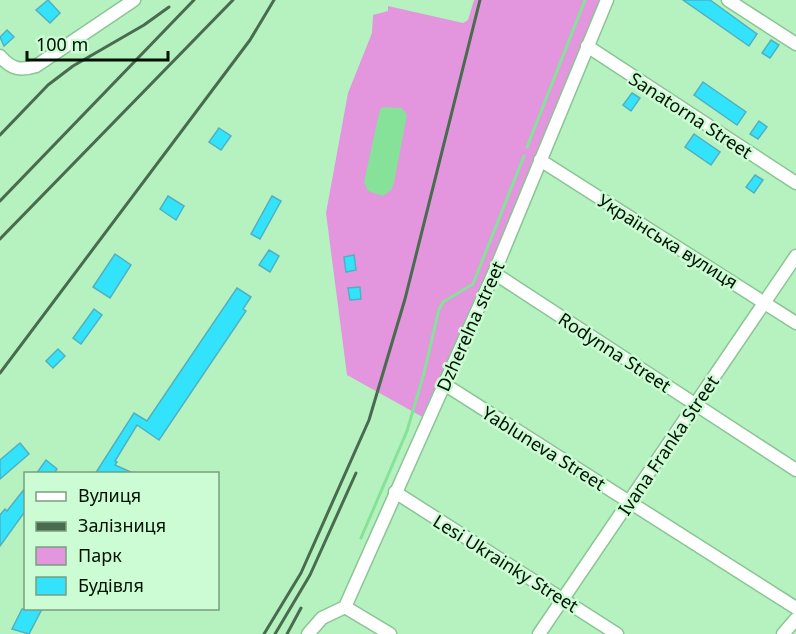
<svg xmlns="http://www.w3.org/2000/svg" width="796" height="634" font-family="'Noto Sans',sans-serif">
<rect width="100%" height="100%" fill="#b5f2c0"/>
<polygon fill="#e395dd" points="474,0 607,0 428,420 347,375 326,213 348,93 372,33 373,15 388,11 388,6 463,23 468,20"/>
<polygon fill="#85e298" points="383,107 402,108 407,115 394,183 391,190 383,196 368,191 364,182 380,109"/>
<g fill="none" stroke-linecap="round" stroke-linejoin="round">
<g stroke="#85e298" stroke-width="3">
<polyline points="527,147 585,0"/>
<polyline points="361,538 407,431 424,373 439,309 443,302 473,284 524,156"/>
</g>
</g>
<g fill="#33e3fb" stroke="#51b1c0" stroke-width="1.5">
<polygon points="48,0 60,13 50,23 36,10"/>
<polygon points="683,0 710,0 757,34 749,46"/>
<polygon points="7,30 14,37 4,46 0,37"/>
<polygon points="771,40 779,45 770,58 762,53"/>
<polygon points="703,82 746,112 737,125 694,95"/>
<polygon points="632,93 640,98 631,111 623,105"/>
<polygon points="759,121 767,127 758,139 750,134"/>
<polygon points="219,128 231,136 221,150 209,142"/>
<polygon points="694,134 720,152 711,165 685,147"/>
<polygon points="755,175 763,180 754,193 746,187"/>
<polygon points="168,196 184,206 176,220 160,209"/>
<polygon points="272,196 281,201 260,239 251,234"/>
<polygon points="269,250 279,256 270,272 259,265"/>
<polygon points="115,254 131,265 110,298 93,287"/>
<polygon points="354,255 356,270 346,272 344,257"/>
<polygon points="360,287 361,299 350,300 348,288"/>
<polygon points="237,288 251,297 243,309 246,311 159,440 137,425 115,461 117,462 115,465 135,474 95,474 134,413 147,421"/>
<polygon points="94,309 102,315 81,344 73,338"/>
<polygon points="58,349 65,356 53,368 46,361"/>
<polygon points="20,443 29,454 0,479 0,460"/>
<polygon points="46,460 57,469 54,474 36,474"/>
<polygon points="26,487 26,510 0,546 0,515 5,509 7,511"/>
<polygon points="22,609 42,609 29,634 12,629"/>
</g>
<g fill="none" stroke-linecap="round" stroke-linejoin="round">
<defs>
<g id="minor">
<polyline points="728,0 796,44"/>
<polyline points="587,46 796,183"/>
<path d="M0,56C11,69 20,71 36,66L134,0"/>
<polyline points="540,160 796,323"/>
<polyline points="494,273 796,470"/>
<polyline points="444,384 796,608"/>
<polyline points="395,492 617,634"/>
<polyline points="345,607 390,634"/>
<polyline points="308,634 322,618 345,607 494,273 607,0"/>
<polyline points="539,634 796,256"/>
<polyline points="783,634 796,619"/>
</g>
</defs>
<use href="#minor" stroke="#8ac594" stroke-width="15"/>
<use href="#minor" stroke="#fff" stroke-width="12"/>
<g stroke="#496b4e" stroke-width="3">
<polyline points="0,135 48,85 73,66 144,25 169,7"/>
<polyline points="0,201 194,0"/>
<polyline points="0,239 233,0"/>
<polyline points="0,373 250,40 274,0"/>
<polyline points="264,634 301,573 369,420 405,299 480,0"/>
<polyline points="275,634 310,575 356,473"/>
<polyline points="287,634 301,608"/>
</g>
</g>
<g text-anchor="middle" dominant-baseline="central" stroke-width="5" stroke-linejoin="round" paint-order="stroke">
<g font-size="18" fill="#001102" stroke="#ccfcd3">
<text transform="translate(691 115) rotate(33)">Sanatorna Street</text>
<text transform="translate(668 241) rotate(32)">Українська вулиця</text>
<text transform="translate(470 326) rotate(-66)">Dzherelna street</text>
<text transform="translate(615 352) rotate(33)">Rodynna Street</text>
<text transform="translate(668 445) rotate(-56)">Ivana Franka Street</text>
<text transform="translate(544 448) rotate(32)">Yabluneva Street</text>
<text transform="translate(506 563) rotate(32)">Lesi Ukrainky Street</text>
</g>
</g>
<rect x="24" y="472" width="195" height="138" fill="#ccfcd3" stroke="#7a9e7f" stroke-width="1.5"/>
<rect x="36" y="492" width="30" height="9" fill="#ffffff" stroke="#7a9e7f" stroke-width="1.5"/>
<text x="78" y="502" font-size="18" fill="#001102">Вулиця</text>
<rect x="36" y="522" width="30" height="9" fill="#496b4e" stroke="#7a9e7f" stroke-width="1.5"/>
<text x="78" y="532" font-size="18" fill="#001102">Залізниця</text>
<rect x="36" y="547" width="30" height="18" fill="#e395dd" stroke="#7a9e7f" stroke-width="1.5"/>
<text x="78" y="562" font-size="18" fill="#001102">Парк</text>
<rect x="36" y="577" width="30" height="18" fill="#33e3fb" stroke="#7a9e7f" stroke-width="1.5"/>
<text x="78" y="592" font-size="18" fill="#001102">Будівля</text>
<path d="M27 51v9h141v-9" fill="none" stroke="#001102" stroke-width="3"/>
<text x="36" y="51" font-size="18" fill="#001102" stroke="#ccfcd3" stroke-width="4.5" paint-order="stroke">100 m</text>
</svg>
